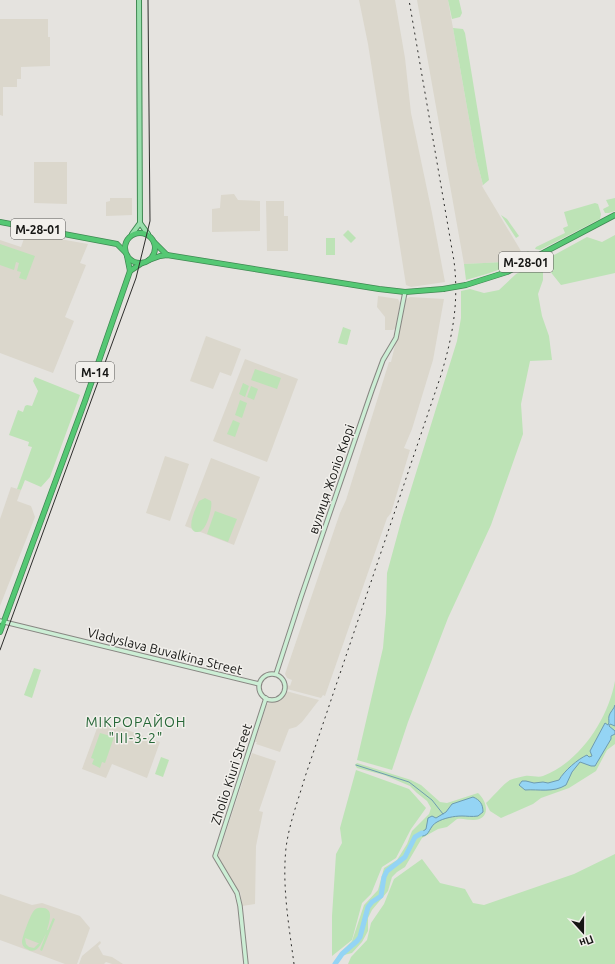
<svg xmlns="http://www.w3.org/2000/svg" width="615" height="964" font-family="Ubuntu,sans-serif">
<rect width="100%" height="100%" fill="#e5e3df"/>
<g fill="#dbd7cc">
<polygon points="359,0 395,0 405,58 411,113 432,213 445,282 411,287 406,285 368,44"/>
<polygon points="417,0 448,0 476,158 483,185 482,186 521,251 504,259 504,262 464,264"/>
<polygon points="0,19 48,19 48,37 50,37 50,66 21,67 21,79 17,79 17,87 3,87 3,116 0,115"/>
<polygon points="34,162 67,162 67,204 34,203"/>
<polygon points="234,194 238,200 260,201 260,231 212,232 212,209 220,208 221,195"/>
<polygon points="110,198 132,198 132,215 106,216 106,202 110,201"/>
<polygon points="266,201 284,201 284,216 288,216 288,251 267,251"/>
<polygon points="26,233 88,244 80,263 86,265 65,317 74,321 53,373 0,353 0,240 21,247"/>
<polygon points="378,296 398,299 400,303 396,328 393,330 385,330 385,317 377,307"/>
<polygon points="410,297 444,299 433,360 412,429 404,448 410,450 391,513 387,518 325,696 323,695 321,698 287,689 288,685 290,686 292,680 287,678 285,674 340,513 346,500 389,362 391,362 406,299"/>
<polygon points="206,336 241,349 231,376 220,372 213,389 190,381"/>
<polygon points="245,359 298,379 267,462 213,441"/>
<polygon points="165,456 189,464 170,521 146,513"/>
<polygon points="211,458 260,477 234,545 185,526"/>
<polygon points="11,487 21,490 17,501 31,506 35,517 0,606 0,519"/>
<polygon points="286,691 319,700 302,722 296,727 289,729 280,752 256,744 257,742 255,742 267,704 281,699"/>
<polygon points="100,720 160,742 147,778 112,764 106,778 82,769"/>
<polygon points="252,753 276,761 259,811 263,812 256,846 255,904 242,906 240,891 237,891 218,856"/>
<polygon points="0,894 32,905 42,903 80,916 90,928 77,964 65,964 0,940"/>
<polygon points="100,941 101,943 98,946 103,955 112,957 123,964 112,964 106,962 104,964 79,964 82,956"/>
</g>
<g fill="#bde3b6" fill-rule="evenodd">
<polygon points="448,0 459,0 462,13 460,17 452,19"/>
<polygon points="453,28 463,29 465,33 489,180 483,185 476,158"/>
<polygon points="615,198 615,211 609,213 605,213 603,209 609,206 606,200"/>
<polygon points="595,203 598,204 601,214 600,219 540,250 535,249 536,247 565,233 563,228 568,226 564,212"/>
<polygon points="501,215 507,219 519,236 516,238"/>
<polygon points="348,230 356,238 351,243 343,235"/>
<polygon points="615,235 615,273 561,285 545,265 545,260 587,237 602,242"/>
<rect x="326" y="238" width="9" height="17"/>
<polygon points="0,244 35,256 26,280 19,278 21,272 17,271 19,263 16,262 14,270 0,265"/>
<path d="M528,251L529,252L527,256C509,268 487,274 466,280L464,264L504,262V264L520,257Z"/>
<polygon points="533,265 538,266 543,270 543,280 538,294 542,316 549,336 552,360 530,361 521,404 523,434 491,525 448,618 408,722 392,770 357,760 383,648 386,613 387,573 402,518 457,341 461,318 461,291 470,289 484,293 499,290 516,274"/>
<polygon points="343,327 351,330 347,345 338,343"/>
<polygon points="255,369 281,378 277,389 251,380"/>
<polygon points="35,377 80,395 50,477 41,487 25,480 21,490 17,489 32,447 28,446 29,442 9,435 18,410 23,412 25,406 27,405 32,406 38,391 33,381"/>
<polygon points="243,383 249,386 245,397 239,394"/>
<polygon points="251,386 258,389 254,400 247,397"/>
<polygon points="240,400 247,403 242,418 235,415"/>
<polygon points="233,420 240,423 235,437 227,434"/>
<path d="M205,498L211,501C213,506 207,527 202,530C201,532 198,532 196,532C185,529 196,508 199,501Z"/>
<polygon points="215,511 237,519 228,542 207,534"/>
<polygon points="34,668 41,670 32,698 24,695"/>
<path d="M615,681V744L607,750L596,771L569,788L541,798L533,804L501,818L490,811L486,803C492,798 503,784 510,780C514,778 521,777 525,776C531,775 538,778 543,776C580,762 608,719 615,681Z"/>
<polygon points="100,733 114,737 105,763 102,762 100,768 92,764 94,759 91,758"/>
<polygon points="161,757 169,760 163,777 155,774"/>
<path d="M357,763L411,780L421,785L440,802L447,803L478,793C488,802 491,820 473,820C467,820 463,818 457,819L447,827L438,829L422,838L405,867L397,872L392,877L388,891L372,910L368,918V931L362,942L352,953L344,955L341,952L352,941L364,905L378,890L384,868L397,860L407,844L412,831L429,814L431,808L427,801L417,793L410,786L384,775L357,768L355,765Z"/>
<polygon points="356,770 409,789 426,808 411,829 396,858 382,867 371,894 362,903 352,940 332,956 332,916 336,854 342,843 340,828"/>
<polygon points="615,854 615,964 348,964 351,957 367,940 371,923 384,904 394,879 422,859 440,883 465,889 473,903 484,905 574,874"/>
<path d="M38,908C55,906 50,920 47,930H48L53,918L55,919L42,951L40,950L46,934C42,941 38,956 27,949C24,948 22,945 22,942C22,937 30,916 33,912C34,910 35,909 38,908ZM25,938L38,943H39L34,948L29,947L26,944Z"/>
</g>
<g fill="#94d4f4" stroke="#6e9bb0">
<path d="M615,705V726L610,724L609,726L615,731V734L611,736V739L595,766H591L580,762L572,772L566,785C553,793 539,789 525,790L519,785L522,781H526L534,783L543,782L548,783L559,780C564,771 578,759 587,755L589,757L592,756L590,751L605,723L608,725C610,722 608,720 609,716C610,712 614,709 615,705Z"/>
<path d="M473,797C480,800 483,804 483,812L478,816C472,817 467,816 462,816C454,816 444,818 437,822C429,826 430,836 422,836V832L426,829L428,818L432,816L436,818L446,812L452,804Z"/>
</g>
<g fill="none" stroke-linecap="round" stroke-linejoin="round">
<polyline stroke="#6e9bb0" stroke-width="1" points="356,765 409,782 432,800 443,814"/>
<polyline stroke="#94d4f4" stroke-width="5" points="335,964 342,954 357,941 360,937 368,907 372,902 381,896 384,877 387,871 405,857 415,837 422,833"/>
<defs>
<g id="secondary">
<polyline points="0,621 259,684"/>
<polyline points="276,674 301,597 372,390 383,360 396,338 405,292"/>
<circle cx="272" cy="687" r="13"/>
<polyline points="246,964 240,906 237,893 215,856 266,698"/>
</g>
<g id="primary">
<polyline points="139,0 140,223 148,234"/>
<polyline points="132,234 140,223"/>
</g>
<g id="highway">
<polyline points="0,222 117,244 125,252"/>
<circle cx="140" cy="248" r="15"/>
<polyline points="155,243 167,255"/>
<polyline points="149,260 160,256 167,255 379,289 405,292 443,289"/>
<polyline points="130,271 142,263"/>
<polyline points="466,285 507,272 615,215"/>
<polyline points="0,632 85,401 130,271 127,256"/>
</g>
</defs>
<use href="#secondary" stroke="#888682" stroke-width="5.5"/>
<use href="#primary" stroke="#3f8952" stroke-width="6"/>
<use href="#highway" stroke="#3f8952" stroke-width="6"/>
<use href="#secondary" stroke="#cceed5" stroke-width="3.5"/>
<use href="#primary" stroke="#99deac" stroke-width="4"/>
<use href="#highway" stroke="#55c874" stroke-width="4.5"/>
<polyline stroke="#2d2d2b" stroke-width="1" points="0,650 136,278 150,221 148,0"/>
<path stroke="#2d2d2b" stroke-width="1" stroke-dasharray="2 4" stroke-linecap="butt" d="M294,964C289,926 282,887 286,848C289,824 298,801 305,777L441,375C453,335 459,302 454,261L409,0"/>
<defs>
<polyline id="highway-bridge" points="443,289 466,285"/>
</defs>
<use href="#highway-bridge" stroke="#3f8952" stroke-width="6" stroke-linecap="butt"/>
<use href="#highway-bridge" stroke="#55c874" stroke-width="4.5"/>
</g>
<g text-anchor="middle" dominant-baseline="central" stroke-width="3" stroke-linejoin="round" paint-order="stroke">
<g fill="#f2f0ec" stroke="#575754" stroke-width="1">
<rect x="11" y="219" width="54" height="20" rx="3"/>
<rect x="499" y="252" width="54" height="20" rx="3"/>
<rect x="76" y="362" width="38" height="20" rx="3"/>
</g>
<g font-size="12" font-weight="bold" fill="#151513">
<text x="38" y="229">М-28-01</text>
<text x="526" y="262">М-28-01</text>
<text x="95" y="372">М-14</text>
</g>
<g font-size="13" fill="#151513" stroke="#f2f0ec">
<text transform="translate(331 479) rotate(-71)">вулиця Жоліо Кюрі</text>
<text transform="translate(165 651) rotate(14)">Vladyslava Buvalkina Street</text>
<text transform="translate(231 774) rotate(-72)">Zholio Kiuri Street</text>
</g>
<g font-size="14" letter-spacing="1" fill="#276738" stroke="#f2f0ec">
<text x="136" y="722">МІКРОРАЙОН<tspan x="136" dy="16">"ІІІ-3-2"</tspan></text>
</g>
</g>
<g transform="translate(583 932) rotate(159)" stroke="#f2f0ec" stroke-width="3" paint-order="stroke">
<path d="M0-3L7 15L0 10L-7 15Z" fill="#151513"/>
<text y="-6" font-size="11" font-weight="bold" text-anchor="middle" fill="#151513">Пн</text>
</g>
</svg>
